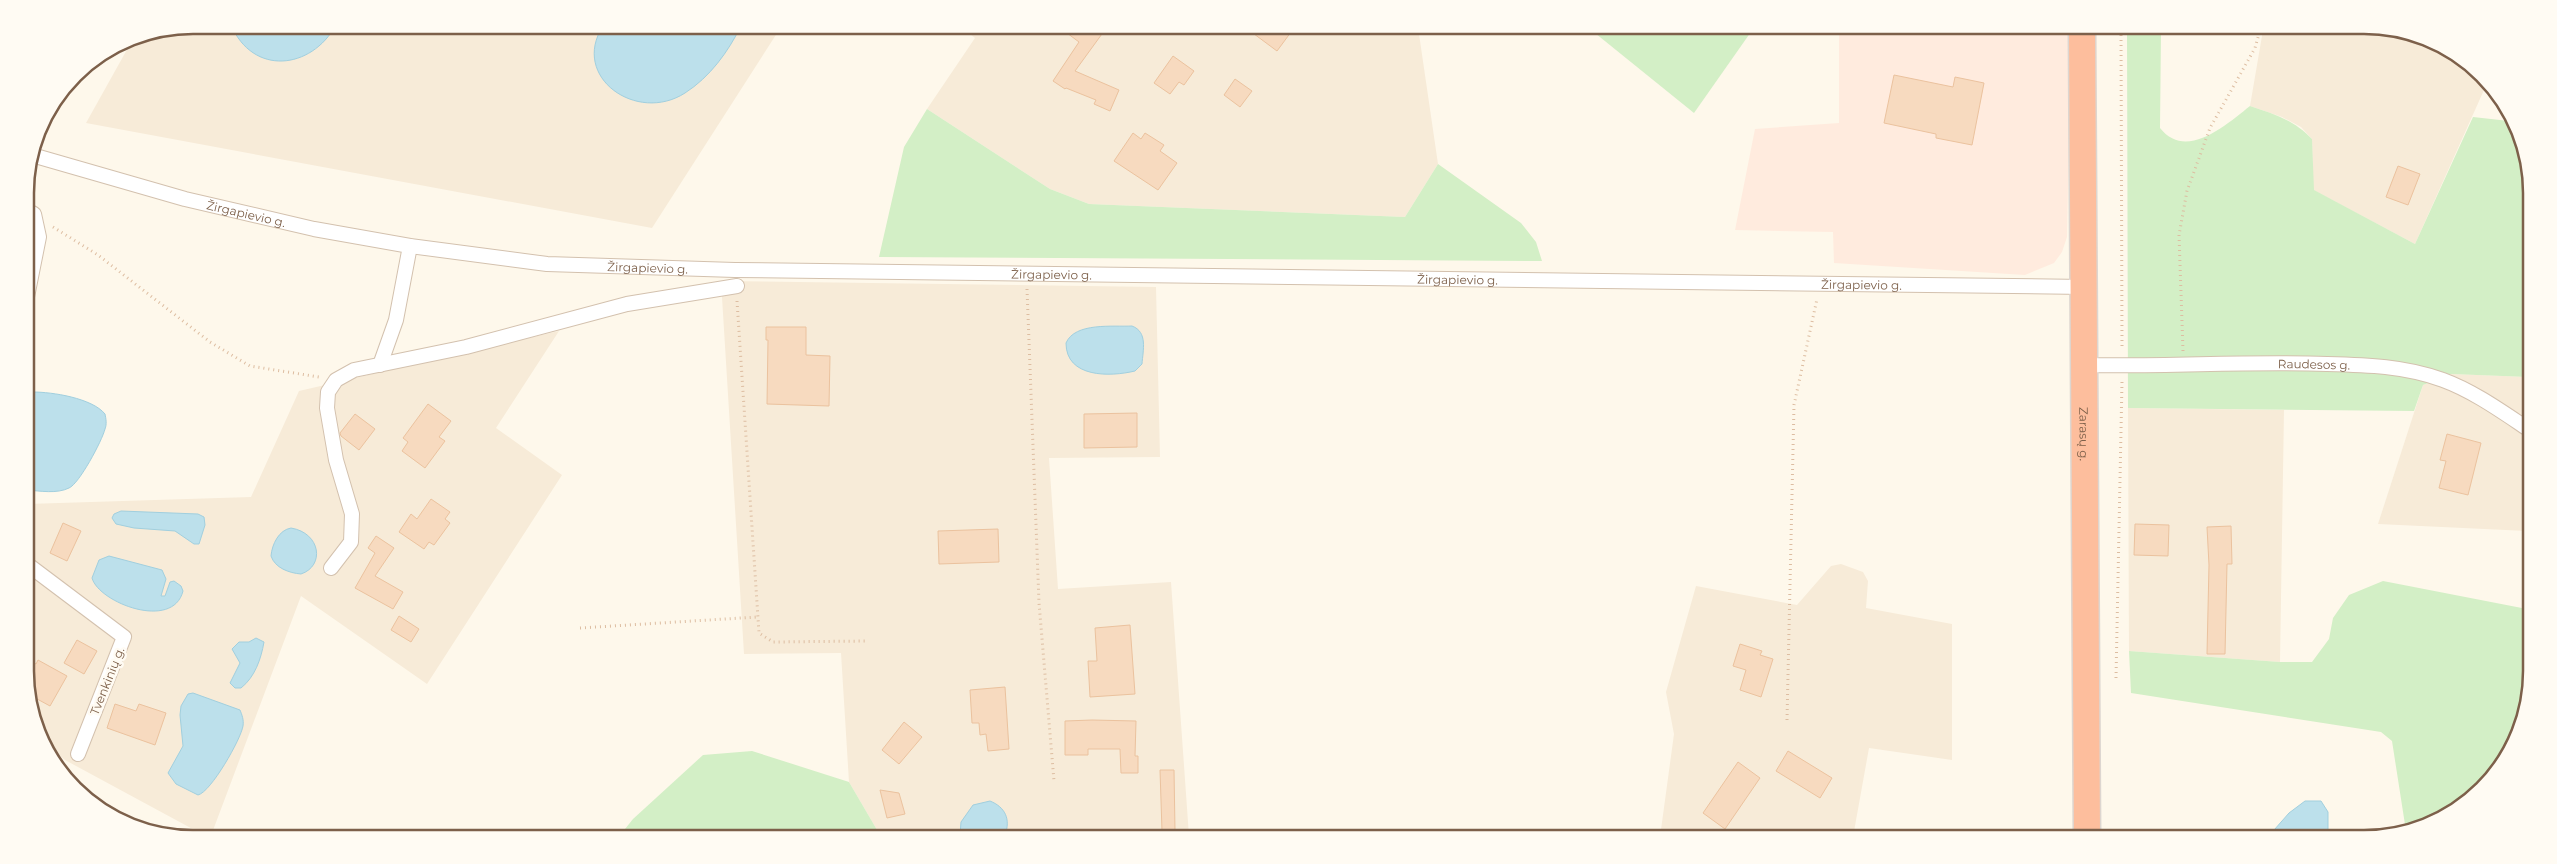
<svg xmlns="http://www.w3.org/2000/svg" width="2557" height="864" font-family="Montserrat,sans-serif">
<rect width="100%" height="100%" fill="#fef8eb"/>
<g fill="#f7ebd8">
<polygon points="193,25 781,27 652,228 86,123 134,37"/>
<polygon points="961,27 1412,28 1419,34 1438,164 1405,217 1089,204 1050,189 927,109 975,38"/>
<polygon points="2263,30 2408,31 2457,53 2488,81 2415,244 2313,190 2312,139 2301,127 2282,117 2250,106"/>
<polygon points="721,281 1156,287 1160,457 1049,458 1058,589 1171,582 1189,836 880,835 849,782 841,653 744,654"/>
<polygon points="559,331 496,428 562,475 427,684 301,596 212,833 200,833 65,760 50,748 28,703 27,504 251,497 299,391"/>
<polygon points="2451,374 2528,377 2527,531 2378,524 2423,385"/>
<polygon points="2128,408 2284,410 2280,662 2129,651"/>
<polygon points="1841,564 1863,572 1868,581 1866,608 1952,624 1952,760 1869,748 1853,837 1660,837 1674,734 1666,692 1696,586 1797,605 1831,566"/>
</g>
<polygon fill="#ffebde" points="1839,29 2071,30 2067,237 2062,252 2054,263 2025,275 1834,263 1833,232 1735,230 1755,129 1839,123"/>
<g fill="#d3efc6">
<polygon points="1590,29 1753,29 1694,113"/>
<path d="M2127,30H2161L2160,128C2186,161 2226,125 2250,106C2274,114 2294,120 2312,139L2314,190L2415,244L2473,117L2509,121L2529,161L2528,377L2451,374L2423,385L2414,411L2128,408Z"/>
<polygon points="927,109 1050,189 1089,204 1405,217 1438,164 1521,223 1536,242 1542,261 879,257 904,147"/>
<polygon points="2383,581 2527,609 2526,711 2497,771 2466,804 2428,826 2406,831 2392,741 2381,732 2131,693 2129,651 2280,662 2312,662 2329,639 2333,618 2349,595"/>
<polygon points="752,751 849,782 880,835 621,834 633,819 703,755"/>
</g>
<g fill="#bce0eb" stroke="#a1cfde">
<path d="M231,25H336C311,70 253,76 231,25Z"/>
<path d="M603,26H741C728,52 710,77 685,93C637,124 570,77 603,26Z"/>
<path d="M1132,326C1148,332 1143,350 1142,364L1135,371C1110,377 1066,378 1066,343C1075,322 1113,327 1132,326Z"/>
<path d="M33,392C52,392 92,398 105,414C106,419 107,424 105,429C102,441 79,484 69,488C57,494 40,491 27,490V395Z"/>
<polygon points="121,511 198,514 204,517 205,525 199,544 194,544 175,531 134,528 116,524 112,518 114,514"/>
<path d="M291,528C321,533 325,566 301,574C289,573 275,568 271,556C272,544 279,530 291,528Z"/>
<path d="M109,556L162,570L166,579L161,596H165L170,582L174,581L181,586L183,591C173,631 99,603 92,578L99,560Z"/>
<path d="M256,638L264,642C261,659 255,677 241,688H235L230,683L240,663L232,649L239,642H249Z"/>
<path d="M193,693L240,710C242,715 244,720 243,726C241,739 211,792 198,795L176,784L168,773L183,746L180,715L181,706L188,694Z"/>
<path d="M990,801C1005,807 1011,819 1005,835H960L961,822L973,805Z"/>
<polygon points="2305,801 2321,801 2328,812 2328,839 2267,838 2289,813"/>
</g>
<g fill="#f7dabf" stroke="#ebc29e">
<polygon points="1059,27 1107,27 1075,71 1119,90 1110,111 1094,104 1096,100 1066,88 1065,89 1053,81 1079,42"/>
<polygon points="1246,28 1294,28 1277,51"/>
<polygon points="1173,56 1194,71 1184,85 1179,82 1170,94 1154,83"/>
<polygon points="1894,75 1953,87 1955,77 1984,83 1972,145 1936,138 1936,134 1884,123"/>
<polygon points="1235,79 1252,91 1240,107 1224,95"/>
<polygon points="1133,133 1141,139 1145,133 1164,145 1160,151 1177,163 1158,190 1114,161"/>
<polygon points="2398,166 2420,174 2408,205 2386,197"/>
<polygon points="766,327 806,327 806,355 830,356 829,406 767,404 768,340 766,340"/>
<polygon points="428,404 451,421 439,437 445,441 425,468 402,451 408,442 403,438"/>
<polygon points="1137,413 1137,447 1084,448 1084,414"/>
<polygon points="355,414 375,429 359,450 341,436 340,433"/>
<polygon points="2447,434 2481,443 2468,495 2439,488 2446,461 2440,460"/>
<polygon points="431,499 450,512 445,519 450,523 434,545 429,542 424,549 399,532 411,514 417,519"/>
<polygon points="63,523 81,531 67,561 50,553"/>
<polygon points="2135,524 2169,525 2168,556 2134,555"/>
<polygon points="2231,526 2232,564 2227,564 2225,654 2207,654 2209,565 2207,527"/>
<polygon points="998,529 999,562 939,564 938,531"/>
<polygon points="376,536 394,548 375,576 403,592 393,609 355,588 375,553 368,548"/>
<polygon points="399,616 419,629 411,642 391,630"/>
<polygon points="1130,625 1135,694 1090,697 1088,661 1097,661 1095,628"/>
<polygon points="77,640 97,651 84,674 64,663"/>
<polygon points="1740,644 1762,651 1760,655 1773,659 1761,697 1740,690 1746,670 1733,666"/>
<polygon points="28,660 36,664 38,660 67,676 50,706 28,694"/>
<polygon points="1005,687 1009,749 988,751 986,734 980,735 979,723 972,723 970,690"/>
<polygon points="115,704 136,711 139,704 166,713 155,745 107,728"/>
<polygon points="1092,720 1136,721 1135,756 1138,756 1138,773 1121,773 1120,749 1088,749 1088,755 1065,755 1065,721"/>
<polygon points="904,722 922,737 899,764 882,750"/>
<polygon points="1788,751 1832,778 1820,798 1776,771"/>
<polygon points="1738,762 1760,778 1725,829 1703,813"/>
<polygon points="1160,770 1174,770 1175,831 1162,831"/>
<polygon points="880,790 899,793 905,814 887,818"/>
</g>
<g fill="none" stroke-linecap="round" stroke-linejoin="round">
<defs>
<g id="street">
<path id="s1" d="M32,155L185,199L314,229L410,246L547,264L735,270L2085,287"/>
<polyline points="25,209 34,214 39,237 26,302"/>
<polyline points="380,365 396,320 410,246"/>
<path id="s2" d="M2085,365C2166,367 2247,361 2327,364C2367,365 2405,366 2443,380C2473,391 2501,411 2528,429"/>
<polyline points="27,564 124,637 78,754"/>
<polyline points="331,568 351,542 352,514 336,460 327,408 328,392 336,380 354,370 466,347 627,304 737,286"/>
</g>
<g id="highway">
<path id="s3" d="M2082,30L2087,838"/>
</g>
</defs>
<use href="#street" stroke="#d3c1ae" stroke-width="16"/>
<use href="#highway" stroke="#ddd6d0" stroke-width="29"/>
<g stroke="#ddbda1" stroke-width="3" stroke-dasharray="1 4" stroke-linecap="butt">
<polyline points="2121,30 2122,349"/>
<polyline points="53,227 98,255 210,342 250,366 319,377"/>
<polyline points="1027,289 1039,603 1054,781"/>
<polyline points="737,301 759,633 773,642 867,641"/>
<polyline points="2183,351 2179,235 2187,191 2210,128 2255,48 2260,30"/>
<polyline points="580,628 757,617"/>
<polyline points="2116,678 2122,381"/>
<polyline points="1787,720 1794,405 1817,299"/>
</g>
<use href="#street" stroke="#fff" stroke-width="14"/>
<use href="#highway" stroke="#fdbe9d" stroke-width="26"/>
</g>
<g text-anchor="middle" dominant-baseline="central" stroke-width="5" stroke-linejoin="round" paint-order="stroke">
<g font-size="12" fill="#7d604a" stroke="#fffbf3">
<text stroke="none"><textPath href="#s1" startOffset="222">Žirgapievio g.</textPath></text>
<text stroke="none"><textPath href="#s1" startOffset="628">Žirgapievio g.</textPath></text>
<text stroke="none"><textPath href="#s1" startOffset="1032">Žirgapievio g.</textPath></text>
<text stroke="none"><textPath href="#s1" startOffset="1438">Žirgapievio g.</textPath></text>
<text stroke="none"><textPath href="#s1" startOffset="1842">Žirgapievio g.</textPath></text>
<text stroke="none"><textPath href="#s2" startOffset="229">Raudesos g.</textPath></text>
<text stroke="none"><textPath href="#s3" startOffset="404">Zarasų g.</textPath></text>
<text transform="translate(107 681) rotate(-68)">Tvenkinių g.</text>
</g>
</g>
<path d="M0 0H2557V864H0ZM193 34H2364A159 159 0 0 1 2523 193V671A159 159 0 0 1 2364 830H193A159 159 0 0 1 34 671V193A159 159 0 0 1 193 34Z" fill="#fffbf3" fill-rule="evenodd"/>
<path fill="none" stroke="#7d604a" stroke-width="2.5" d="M193 34H2364A159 159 0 0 1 2523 193V671A159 159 0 0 1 2364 830H193A159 159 0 0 1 34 671V193A159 159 0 0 1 193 34Z"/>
</svg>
